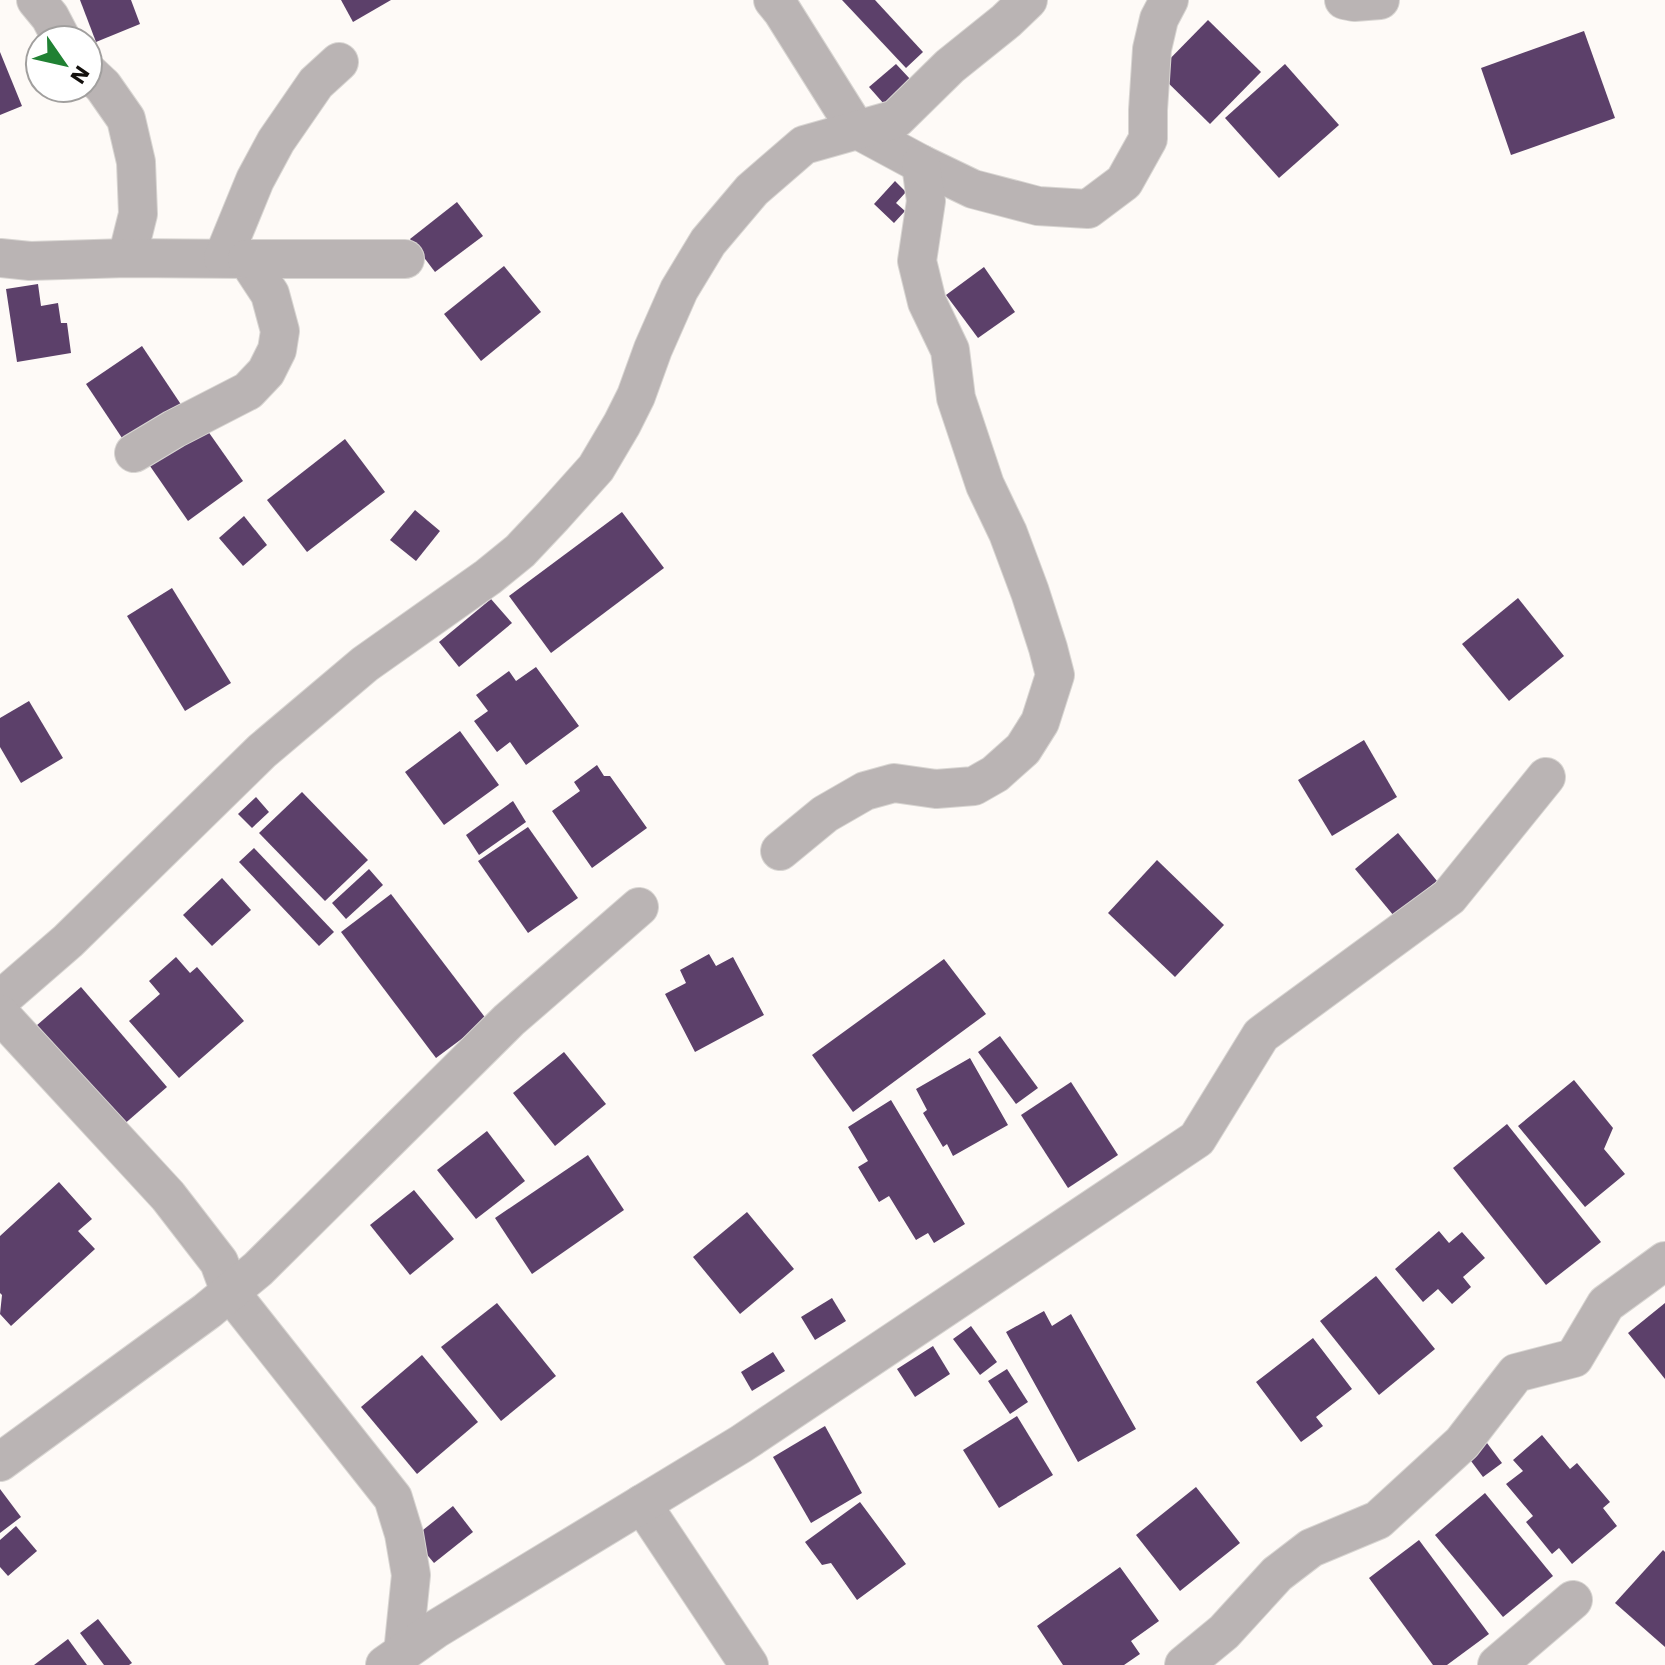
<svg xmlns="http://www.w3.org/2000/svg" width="1665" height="1665" font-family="'Work Sans',sans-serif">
<rect width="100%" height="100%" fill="#fefaf7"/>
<g fill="#5c406a">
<polygon points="80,0 131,0 140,24 96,42"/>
<polygon points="341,0 391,0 353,22"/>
<polygon points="842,0 875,0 923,52 906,68"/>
<polygon points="1208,20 1261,72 1210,124 1157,72"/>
<polygon points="1584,31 1615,118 1511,155 1481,68"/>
<polygon points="0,52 22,106 0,115"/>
<polygon points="896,64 911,80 884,104 869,87"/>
<polygon points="1285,64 1339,125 1279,178 1225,118"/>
<polygon points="895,181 906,192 896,203 905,211 894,223 874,204"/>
<polygon points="457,202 483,236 435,272 410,239"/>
<polygon points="504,266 541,312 481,361 444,314"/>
<polygon points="984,267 1015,312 978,338 946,295"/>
<polygon points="38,284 41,306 58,303 61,323 67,323 71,353 17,362 6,289"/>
<polygon points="142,346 182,406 126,444 86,384"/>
<polygon points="205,427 243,481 188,521 150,466"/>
<polygon points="345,439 385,492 307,552 267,500"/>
<polygon points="415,510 440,531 416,561 390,540"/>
<polygon points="622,512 664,568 551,653 509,596"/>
<polygon points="244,516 267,545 243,566 219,538"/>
<polygon points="172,588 231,683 185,711 127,616"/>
<polygon points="1518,598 1564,656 1509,701 1462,644"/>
<polygon points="491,599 512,623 459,667 439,642"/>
<polygon points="536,667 579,726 526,765 510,742 497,752 474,721 488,711 476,695 509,671 516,681"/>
<polygon points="29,701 63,758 21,783 0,747 0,718"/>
<polygon points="460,731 499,785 444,825 405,772"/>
<polygon points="1364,740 1397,797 1332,836 1298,780"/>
<polygon points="597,765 604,776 610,776 647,828 592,868 552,811 580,791 574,782"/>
<polygon points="302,792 368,860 325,901 259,833"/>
<polygon points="256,797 269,812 252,828 238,814"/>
<polygon points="513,801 526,822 479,855 466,835"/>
<polygon points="528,827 578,898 528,933 478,861"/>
<polygon points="1398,833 1437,881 1394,916 1355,869"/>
<polygon points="254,848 334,932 319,946 239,862"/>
<polygon points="1157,860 1224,925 1175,977 1108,913"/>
<polygon points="369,869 383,885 346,919 332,903"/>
<polygon points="222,878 251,910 212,946 183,915"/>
<polygon points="391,894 487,1020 436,1058 341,932"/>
<polygon points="709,954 716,966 733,957 764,1015 695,1052 665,994 686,983 680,970"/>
<polygon points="176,957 190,973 197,967 244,1021 179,1078 129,1021 160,994 149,981"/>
<polygon points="944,959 986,1014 853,1112 812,1055"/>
<polygon points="81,987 167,1087 122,1126 36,1026"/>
<polygon points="1000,1036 1038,1088 1016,1104 978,1052"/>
<polygon points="564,1052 606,1104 555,1146 513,1093"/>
<polygon points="970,1058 1008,1125 953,1156 947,1144 943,1147 923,1113 927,1110 916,1089"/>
<polygon points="1574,1080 1613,1128 1604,1149 1625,1174 1585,1207 1518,1126"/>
<polygon points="1071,1082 1118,1155 1068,1188 1021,1115"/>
<polygon points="891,1100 965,1224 934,1243 928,1233 916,1240 889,1196 879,1202 858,1167 868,1161 848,1127"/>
<polygon points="1507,1124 1601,1242 1546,1285 1453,1168"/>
<polygon points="487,1131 525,1181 476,1219 437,1170"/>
<polygon points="588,1155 624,1210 532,1274 495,1218"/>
<polygon points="59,1182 92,1219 78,1231 95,1249 11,1326 0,1314 2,1295 0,1293 0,1236"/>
<polygon points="414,1190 454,1239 410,1275 370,1225"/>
<polygon points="747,1212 794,1269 740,1314 693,1257"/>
<polygon points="1439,1231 1449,1243 1462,1232 1485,1258 1463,1277 1471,1287 1452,1304 1438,1289 1423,1302 1395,1269"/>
<polygon points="1376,1276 1435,1349 1379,1395 1320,1321"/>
<polygon points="832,1298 846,1321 815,1340 801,1317"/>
<polygon points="497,1303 556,1376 501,1421 441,1347"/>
<polygon points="1665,1303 1665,1379 1628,1333"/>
<polygon points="1044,1311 1052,1326 1071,1314 1136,1429 1078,1462 1006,1332"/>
<polygon points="971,1326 997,1362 980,1375 953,1339"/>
<polygon points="1313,1338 1352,1389 1316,1417 1323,1426 1301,1442 1256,1382"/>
<polygon points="933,1346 950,1374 915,1397 897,1369"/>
<polygon points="773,1352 785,1371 752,1391 741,1372"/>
<polygon points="422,1355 478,1422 417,1474 361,1407"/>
<polygon points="1007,1369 1028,1402 1010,1414 988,1381"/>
<polygon points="1017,1416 1053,1475 999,1508 963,1450"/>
<polygon points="825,1426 862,1493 811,1523 773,1457"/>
<polygon points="1542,1435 1570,1469 1577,1463 1610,1502 1603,1508 1617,1526 1572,1564 1559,1548 1552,1554 1526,1522 1533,1516 1506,1484 1523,1471 1513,1460"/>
<polygon points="1484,1439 1502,1463 1483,1477 1465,1453"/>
<polygon points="1196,1487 1240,1543 1180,1591 1136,1535"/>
<polygon points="0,1489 21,1517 0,1533"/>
<polygon points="1485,1493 1553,1576 1503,1617 1435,1535"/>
<polygon points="860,1502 906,1564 857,1600 831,1563 822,1565 805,1542"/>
<polygon points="453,1506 473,1532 434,1563 413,1538"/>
<polygon points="16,1526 37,1551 8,1576 0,1567 0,1540"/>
<polygon points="1419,1540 1489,1634 1447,1665 1433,1665 1369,1578"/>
<polygon points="1663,1550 1665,1552 1665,1647 1615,1603"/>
<polygon points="1120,1567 1159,1621 1131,1641 1140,1654 1124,1665 1063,1665 1037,1626"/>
<polygon points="98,1619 132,1663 129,1665 104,1665 80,1633"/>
<polygon points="68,1639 87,1665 34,1665"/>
</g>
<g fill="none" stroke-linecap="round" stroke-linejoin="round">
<defs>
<g id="minor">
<polyline points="36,0 50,17 62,40"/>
<polyline points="773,0 782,11 856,129 921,164 973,189 1038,206 1088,209 1124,182 1148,139 1148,110 1152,49 1159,19 1169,0"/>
<polyline points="1344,0 1354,2 1380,0"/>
<polyline points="88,72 103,86 126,119 136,162 138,214 127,258"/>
<polyline points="0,258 30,261 127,258 247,259 270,294 280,331 277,350 266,372 248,391 174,429 134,453"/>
<polyline points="223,258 255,180 276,141 316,83 339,62"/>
<polyline points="247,259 405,259"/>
<polyline points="780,851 825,814 865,791 894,783 936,789 974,786 995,774 1023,749 1040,722 1055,675 1048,648 1030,592 1008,533 985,485 956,398 950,350 927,302 917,261 926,201 921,164"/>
<polyline points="0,1000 68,941 262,751 365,664 488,577 520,551 553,516 596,468 622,424 636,396 653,349 679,290 708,242 752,190 804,145 896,119 950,66 1006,21 1028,0"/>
<polyline points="0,1014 168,1196 219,1262 230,1292 393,1498 404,1534 411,1575 403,1653"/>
<polyline points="0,1462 207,1311 258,1269 509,1020 639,907"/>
<polyline points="642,1504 749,1665"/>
<polyline points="385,1665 436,1629 741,1444 1197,1139 1261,1035 1449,897 1546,777"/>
<polyline points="1184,1665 1224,1632 1277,1574 1311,1548 1378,1520 1462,1443 1516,1373 1574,1358 1606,1304 1665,1261"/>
<polyline points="1497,1665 1573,1600"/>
</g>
</defs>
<use href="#minor" stroke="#d8d5d2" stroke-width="40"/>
<use href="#minor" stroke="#bab4b4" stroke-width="38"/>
</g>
<g transform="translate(64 64) rotate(124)"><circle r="38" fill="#ffffff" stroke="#a19f9e" stroke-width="2"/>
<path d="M0-6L14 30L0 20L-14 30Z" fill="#208133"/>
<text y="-12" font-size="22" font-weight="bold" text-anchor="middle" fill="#13100d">N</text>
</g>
</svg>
